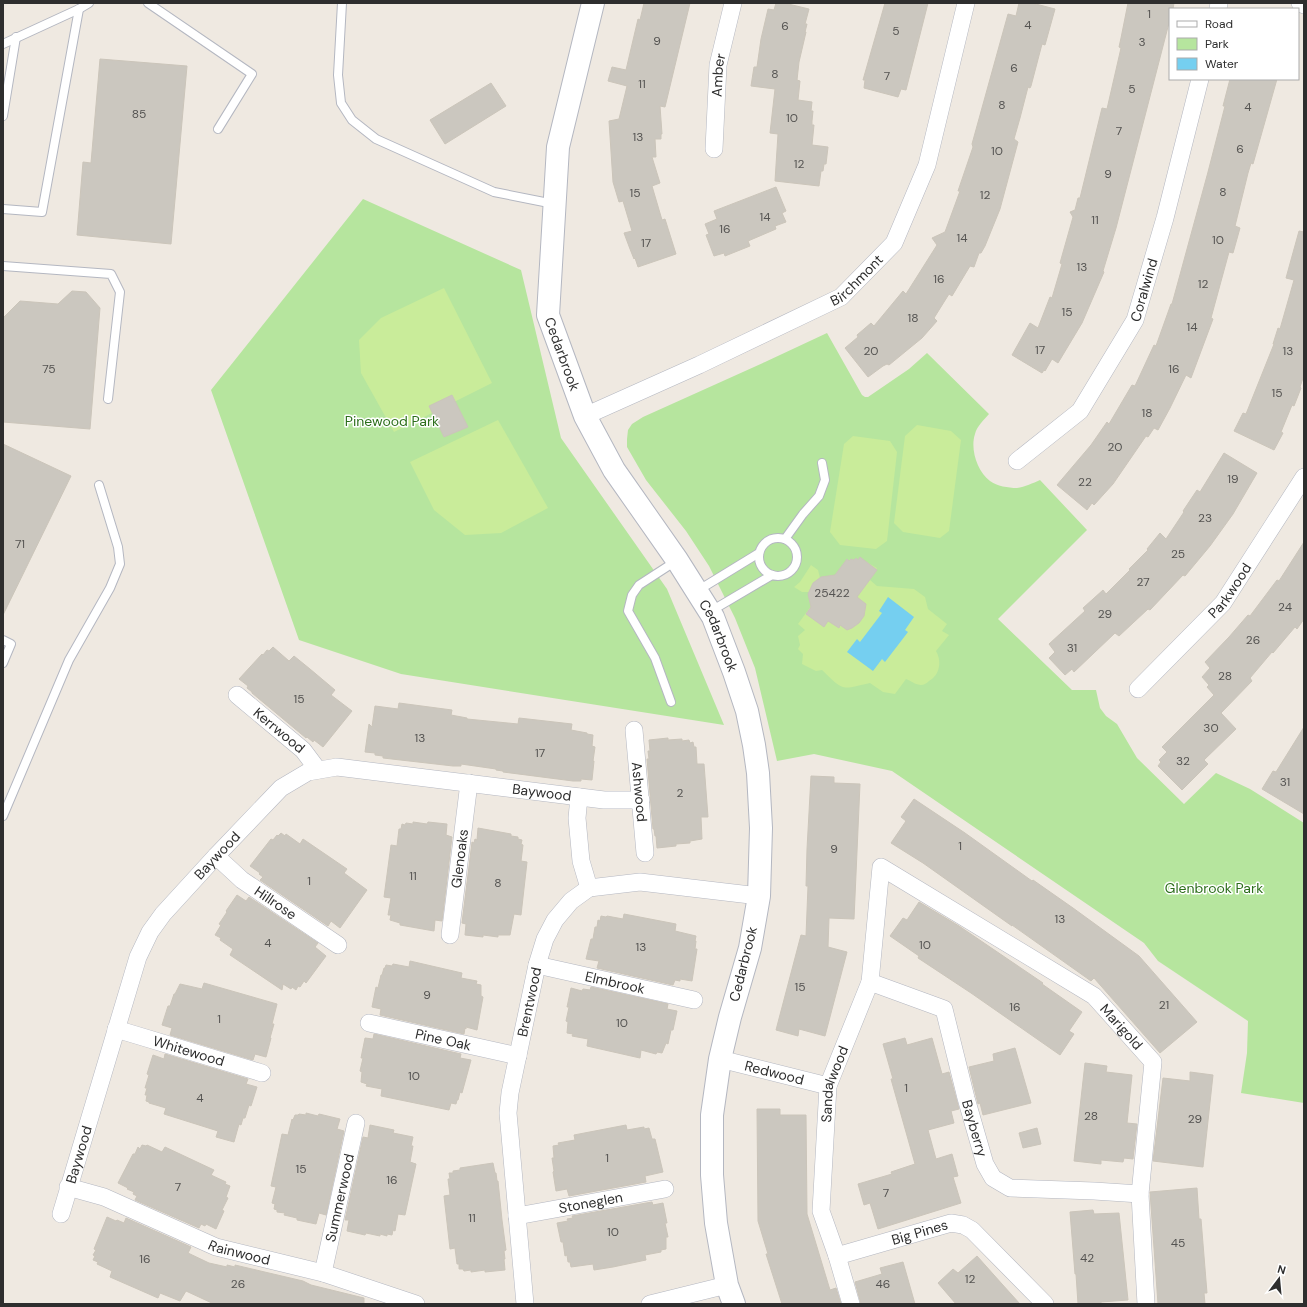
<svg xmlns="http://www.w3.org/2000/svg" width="1307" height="1307" font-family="'DM Sans',sans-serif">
<rect width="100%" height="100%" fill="#efe9e1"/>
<g fill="#b6e59e">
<polygon points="363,199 521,270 561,438 667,589 724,725 401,674 299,640 211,390"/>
<path d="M827,333L862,395L865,397H868L909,369L927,353L989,414C984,420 977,426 975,434C970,449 977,471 990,481C997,486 1008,488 1017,488C1025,487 1033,483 1040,480L1087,530L998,619L1072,690H1096L1100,708L1106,716L1117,724L1137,758L1184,804L1216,773L1250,789L1304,823V1103L1241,1093L1247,1053L1248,1021L1158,961L1144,943L892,771L814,754L777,761L755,668L735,618L709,566L686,531L646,480L627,447V439L628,430L632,424L643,417L765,362Z"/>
</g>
<g fill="#c9ec9a">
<polygon points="444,288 492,383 394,432 361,373 359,340 381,318"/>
<polygon points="498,420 548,508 501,533 465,535 434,510 410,462"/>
<polygon points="917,425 951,431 961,440 949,531 940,538 903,532 894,523 905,436"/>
<polygon points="853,436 890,441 897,452 887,541 876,549 840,545 830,532 844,444"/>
<path d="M861,559L877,568L870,580L877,586L914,589L925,597L928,609L947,624L942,631L949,635L936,651C942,661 940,675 929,681C927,683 924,685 921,685C916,685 911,681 906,679L895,694L883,692L870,683C840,690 844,691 822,670L816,671L802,664L803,654L798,649L800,645L798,636L805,630L798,624L811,606L809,600V592H802L794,587L800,582L811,565L818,570L820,578L835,575L847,560Z"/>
</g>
<polygon fill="#75cff0" points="888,597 914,617 905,630 908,632 885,662 882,659 873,671 847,652 857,639 860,642 882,613 879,611"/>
<g fill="#cbc7bf" stroke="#cbc5ba">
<polygon points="644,3 690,3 665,107 660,106 662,134 661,134 661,139 655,139 656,157 652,157 660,183 652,186 662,220 665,219 676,254 638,267 635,258 634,259 630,249 624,233 632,231 623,201 619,202 613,182 609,121 619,119 627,86 608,81 612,67 626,70 638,19 640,20"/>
<polygon points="776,3 784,3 809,9 805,24 807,24 805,32 806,32 799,62 797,80 800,81 798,100 812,102 811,111 813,111 812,121 812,125 814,125 812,145 828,147 826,164 824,164 823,171 821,171 819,186 775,181 778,134 770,133 775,89 751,86 754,67 757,67 761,39 768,9 774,10"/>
<polygon points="885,3 928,3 906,90 901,89 898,97 864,88 865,80 863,80"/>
<polygon points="1019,3 1032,3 1055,9 1045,45 1042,44 1031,86 1030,88 1028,87 1020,118 1014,139 1018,142 1000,209 985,246 981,253 979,253 974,267 970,266 952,296 949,294 934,318 937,321 922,338 889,365 887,364 883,366 868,377 845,348 858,337 857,335 871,323 874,326 903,291 906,294 937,245 932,238 945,232 960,191 958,191 973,147 972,144 1008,14 1016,16"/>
<polygon points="1128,3 1174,3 1173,9 1170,9 1170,19 1116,228 1103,271 1104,272 1082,323 1058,363 1052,359 1045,371 1044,370 1042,373 1012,355 1030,323 1038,328 1050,297 1052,298 1062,264 1060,263 1073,217 1070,212 1075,210 1078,198 1080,198 1102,108 1107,109 1121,48 1119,47 1121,38"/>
<polygon points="100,59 187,66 171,244 77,235 83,162 91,163"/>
<polygon points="1230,79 1277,79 1253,164 1251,163 1248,173 1235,226 1240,228 1233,253 1229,252 1211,318 1213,319 1191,378 1186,375 1170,408 1158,430 1154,428 1148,437 1146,436 1113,484 1094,505 1092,503 1087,510 1057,485 1091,445 1107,422 1109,424 1132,385 1135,386 1154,345 1156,346 1171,304 1172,304 1208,172 1225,106 1223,106"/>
<polygon points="491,83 506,106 445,144 430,120"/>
<polygon points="776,187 786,211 782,213 786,222 775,226 776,229 748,241 750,246 725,256 724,253 714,256 706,235 709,234 705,224 717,219 714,211"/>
<polygon points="1299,231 1304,232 1304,375 1300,387 1301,388 1294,406 1292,405 1281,432 1283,433 1274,450 1234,431 1243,413 1246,414 1274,344 1273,344 1278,328 1280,329 1294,280 1286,278"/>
<polygon points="72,291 86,292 100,308 90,429 3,422 3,318 20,301 58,304"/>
<polygon points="452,395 468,427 444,437 429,406"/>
<polygon points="3,444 71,476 3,615"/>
<polygon points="1224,453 1257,473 1233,514 1210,546 1185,576 1183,575 1150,610 1148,609 1119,636 1115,633 1074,672 1072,669 1065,675 1049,658 1055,652 1049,644 1085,611 1083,608 1103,590 1106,594 1130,570 1129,569 1148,550 1147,549 1160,533 1166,539 1184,512 1183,511 1197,490 1200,492"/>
<polygon points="1304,542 1304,619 1297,629 1295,627 1273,653 1272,652 1250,678 1252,681 1221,713 1236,729 1204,760 1208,764 1182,790 1158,766 1161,762 1159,760 1167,752 1162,747 1214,695 1207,687 1209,685 1202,677 1210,668 1205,662 1229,637 1248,615 1250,616 1277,580 1279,581"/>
<polygon points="860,557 877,570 857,597 866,604 864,616 859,623 852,628 847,630 840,625 839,628 828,621 824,627 806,614 811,607 808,594 813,583 821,577 835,575 847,559 849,561 851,559 854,560 856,558 858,560"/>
<polygon points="273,647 289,661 294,656 310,669 335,690 331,695 352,711 323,747 314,740 313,742 307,737 306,738 252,693 252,692 247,688 248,686 239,679 262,654 263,655 267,650 269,651"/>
<polygon points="399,703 452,710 451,715 467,718 467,719 518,724 519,718 572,724 571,730 587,733 587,734 593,735 592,746 595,747 593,761 594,761 592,780 581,779 581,781 573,781 503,772 503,771 496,770 496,769 461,764 461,766 453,766 383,758 383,756 375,755 375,753 365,752 369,724 372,727 375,706 398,709"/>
<polygon points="1304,727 1304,814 1262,789 1273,771 1276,772"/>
<polygon points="668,738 668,740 682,739 682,741 689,740 690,743 693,742 694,747 696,747 697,764 704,764 708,817 701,817 702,839 690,841 690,843 676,844 676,846 657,848 656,836 655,836 654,829 653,829 647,759 649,759 648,751 650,751 649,740"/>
<polygon points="811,776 834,777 834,783 860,784 854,919 829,918 828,947 847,952 825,1036 799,1029 798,1036 776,1030 801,935 806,936 808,886 806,886 807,849"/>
<polygon points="914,799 965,833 1032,881 1033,880 1073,908 1139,956 1197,1022 1160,1053 1094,978 1091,981 1012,925 1012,926 923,863 891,843 906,821 901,817"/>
<polygon points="413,822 427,824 428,822 447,824 446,835 452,837 442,921 435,920 434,931 400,925 400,923 390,920 391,915 388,915 391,898 384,897 391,845 397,846 399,829 401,829 402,824 405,825 406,823 413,824"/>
<polygon points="478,828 511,834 511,836 518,837 518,839 522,840 521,844 523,845 521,861 527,862 521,915 514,914 510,935 498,935 498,937 483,935 483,937 465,935 466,924 462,923 472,842 474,843 475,839 477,840"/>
<polygon points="281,833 285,836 286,834 300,844 303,839 347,869 344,873 367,890 340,928 331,921 328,926 260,880 263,877 259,874 260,873 250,866 271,839 273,840 277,835 278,836"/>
<polygon points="237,895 246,901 249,897 318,943 315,947 326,956 306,983 304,981 300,987 298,986 296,990 292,987 291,989 283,984 282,990 230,955 233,949 220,940 221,938 215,935 221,925 219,924 227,912 226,911"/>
<polygon points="919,902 959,926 1043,983 1042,984 1082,1012 1069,1031 1074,1034 1060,1055 971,993 918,958 919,956 890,936 903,918 907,920"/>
<polygon points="624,914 676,924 675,931 696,936 695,941 696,941 695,949 697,949 692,981 680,979 680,981 675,980 673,985 597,968 599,961 586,959 591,939 593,939 595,927 597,927 598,920 600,921 601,916 606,917 607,916 623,919"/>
<polygon points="410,961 462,973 461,978 477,981 476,984 481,985 481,996 483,997 477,1030 466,1027 466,1029 465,1028 464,1034 380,1015 381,1009 372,1007 376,987 378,988 381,975 382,975 384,968 385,968 386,965 392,966 393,964 409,967"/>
<polygon points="204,983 277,1004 272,1024 274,1024 270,1038 271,1038 266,1057 255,1054 253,1060 170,1035 172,1028 162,1025 168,1006 170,1006 174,994 175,994 180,984 202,989"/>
<polygon points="591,987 668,1004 667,1009 677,1011 673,1030 671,1030 668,1044 666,1043 662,1053 657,1052 656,1054 641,1050 640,1058 587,1046 588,1039 572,1036 573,1034 567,1033 568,1022 566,1021 569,1007 567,1007 571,988 582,991 583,989 590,990"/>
<polygon points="374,1034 461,1054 460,1058 471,1060 462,1093 460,1092 458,1100 457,1100 456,1104 451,1103 449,1110 381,1096 382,1089 366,1086 367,1084 361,1082 362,1072 360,1071 363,1058 361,1058 365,1038 373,1039"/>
<polygon points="905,1038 907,1045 932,1038 942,1074 949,1072 959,1109 951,1111 954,1123 928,1130 936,1159 952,1154 958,1176 953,1177 961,1203 878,1229 870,1203 864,1205 858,1184 892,1174 891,1172 915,1164 891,1079 893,1079 883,1044"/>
<polygon points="1015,1048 1031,1103 983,1115 980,1103 978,1104 969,1067 994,1061 993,1054"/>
<polygon points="165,1054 248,1079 246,1084 257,1087 251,1106 249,1105 245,1118 243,1118 241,1125 239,1124 234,1142 216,1137 218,1131 164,1114 166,1108 149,1103 149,1102 146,1101 147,1095 145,1095 147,1088 145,1088 149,1075 147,1074 153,1055 164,1059"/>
<polygon points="1085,1063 1107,1066 1106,1072 1132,1075 1127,1123 1137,1124 1133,1159 1124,1158 1123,1162 1101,1160 1101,1164 1074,1161"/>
<polygon points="1190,1072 1213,1075 1203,1167 1153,1161 1163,1078 1190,1081"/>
<polygon points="757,1109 780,1109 780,1115 806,1115 807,1214 830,1290 836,1288 841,1304 782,1304 766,1254 768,1254 758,1221"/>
<polygon points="306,1113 318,1116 319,1114 340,1119 337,1129 344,1131 326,1215 319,1213 316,1224 297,1220 297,1218 284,1215 285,1213 277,1212 277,1210 274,1209 275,1204 272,1203 276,1187 271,1186 282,1134 288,1135 292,1119 293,1120 295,1115 298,1115 299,1114 306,1115"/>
<polygon points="370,1125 394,1130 393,1133 413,1137 411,1146 413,1146 410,1162 416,1164 405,1215 398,1214 395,1231 393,1230 392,1235 387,1234 387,1236 380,1234 380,1236 366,1233 365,1235 347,1231 349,1220 345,1220 363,1137 368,1138"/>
<polygon points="626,1125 627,1130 644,1127 644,1129 649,1128 652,1139 655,1139 663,1172 645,1176 646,1182 569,1196 567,1189 556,1191 553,1172 554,1171 552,1158 554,1158 553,1146 559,1145 558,1143 575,1140 574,1135"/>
<polygon points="1037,1128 1041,1144 1023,1148 1019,1133"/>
<polygon points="142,1145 146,1146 147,1145 162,1152 165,1147 214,1170 211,1175 226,1182 225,1184 230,1186 226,1197 228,1198 222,1210 224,1211 216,1229 206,1224 205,1226 201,1224 199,1228 135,1200 137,1196 133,1194 134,1192 127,1189 128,1188 118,1183 133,1154 135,1154 138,1147 140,1149"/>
<polygon points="493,1163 495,1173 496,1173 497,1181 498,1181 502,1220 506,1250 504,1251 505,1259 504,1259 505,1270 485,1272 485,1270 471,1272 471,1270 464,1271 463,1269 459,1269 459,1264 457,1264 455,1248 450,1249 444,1196 450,1195 448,1179 450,1179 449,1173 453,1173 453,1171 460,1170 460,1168"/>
<polygon points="1197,1188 1199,1219 1201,1219 1207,1293 1204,1293 1205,1304 1158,1304 1150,1192"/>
<polygon points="652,1202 653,1205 663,1203 667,1223 665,1223 668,1237 666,1237 666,1249 661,1250 661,1252 645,1255 646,1260 613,1267 594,1270 593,1264 571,1267 570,1262 568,1262 567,1255 565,1256 563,1242 561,1242 557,1223 568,1221 567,1219 573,1218 572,1216"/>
<polygon points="1093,1210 1094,1214 1119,1213 1128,1300 1101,1302 1101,1304 1078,1304 1076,1274 1075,1274 1070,1212"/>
<polygon points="107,1217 116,1221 117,1220 124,1223 126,1218 191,1247 188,1253 209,1263 227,1267 227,1265 235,1267 235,1265 303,1281 311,1285 364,1298 364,1304 214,1304 186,1291 180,1301 160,1293 158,1298 110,1277 112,1271 97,1264 98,1262 93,1260 95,1256 93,1255 96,1250 94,1249"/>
<polygon points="977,1256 1002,1284 1020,1304 956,1304 938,1283 953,1269 958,1273"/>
<polygon points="903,1262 915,1304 861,1304 855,1282 882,1274 880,1268"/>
</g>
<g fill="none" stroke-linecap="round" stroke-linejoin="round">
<defs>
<g id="lane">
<polyline points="148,3 252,74 218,129"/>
<polyline points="342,3 338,75 341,103 352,120 376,139 494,192 554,204"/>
<polyline points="3,44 79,9 89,3"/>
<polyline points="3,116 16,37"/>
<polyline points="3,209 42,212 79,9"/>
<polyline points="3,266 111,274 120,292 108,399"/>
<circle cx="778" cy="557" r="19"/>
<polyline points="785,539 803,514 819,496 825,480 822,463"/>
<polyline points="697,591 759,553"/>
<polyline points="711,611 772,575"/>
<polyline points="3,640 11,644 3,663"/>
<polyline points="671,702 655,658 628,611 632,595 639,585 676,561"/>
<polyline points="3,816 69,660 110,588 120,564 118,547 99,485"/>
</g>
<g id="street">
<polyline points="1300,3 1304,5"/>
<polyline points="1218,9 1219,3"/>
<path id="s1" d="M714,149L718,65L733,3"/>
<path id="s2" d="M585,416L699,365L841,297L894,243L927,165L966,3"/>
<path id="s3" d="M1017,461L1080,411L1135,320L1165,218L1200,79"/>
<path id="s4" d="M1138,689L1223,603L1304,477"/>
<path id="s5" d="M237,695L303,750L318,770"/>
<path id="s6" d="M634,730L645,853"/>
<polyline points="579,797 577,818 581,861 589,888"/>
<path id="s7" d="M216,856L242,880L338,945"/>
<path id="s8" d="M450,935L469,783"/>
<path id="s9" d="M537,965L694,1000"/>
<path id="s10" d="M870,982L944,1009L966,1098L985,1164L993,1178L1010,1188L1094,1191L1140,1194"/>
<path id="s11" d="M369,1023L518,1056"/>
<path id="s12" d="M116,1029L262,1073"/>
<path id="s13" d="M720,1059L828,1086"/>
<path id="s14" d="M68,1187L104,1197L216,1247L323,1273L416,1304"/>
<path id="s15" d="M61,1214L138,957L150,932L163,914L216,856L281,788L308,772L337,767L604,800H641"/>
<path id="s16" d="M517,1216L665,1189"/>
<path id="s17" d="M837,1256L951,1223L963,1225L972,1230L1045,1304"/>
<path id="s18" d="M323,1273L356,1123"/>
<path id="s19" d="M525,1304L508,1113L510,1093L537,965L545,939L555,920L571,901L589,888L640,882L759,896"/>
<polyline points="650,1304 727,1285"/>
<path id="s20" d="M851,1304L837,1256L821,1211L828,1086L870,982L881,867L1094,996L1153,1062L1140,1194L1146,1304"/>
</g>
<g id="secondary">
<path id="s21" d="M593,3L558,147L548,315L585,416L614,470L677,560L713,617L734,672L747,711L754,745L758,773L761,828L759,896L750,948L730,1017L720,1059L712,1115V1175L716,1223L727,1285L734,1304"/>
</g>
</defs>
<use href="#lane" stroke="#b4b7c1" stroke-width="10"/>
<use href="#street" stroke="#b4b7c1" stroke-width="18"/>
<use href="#secondary" stroke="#b4b7c1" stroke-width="24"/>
<use href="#lane" stroke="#fff" stroke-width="8"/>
<use href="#street" stroke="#fff" stroke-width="17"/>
<use href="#secondary" stroke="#fff" stroke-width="22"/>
</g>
<g text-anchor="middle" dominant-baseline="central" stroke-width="3" stroke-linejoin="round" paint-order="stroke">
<g font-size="12" fill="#555452">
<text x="1149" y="14">1</text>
<text x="1028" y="25">4</text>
<text x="785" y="26">6</text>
<text x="896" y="31">5</text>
<text x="657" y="41">9</text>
<text x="1142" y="42">3</text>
<text x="1014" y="68">6</text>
<text x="775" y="74">8</text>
<text x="887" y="76">7</text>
<text x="642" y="84">11</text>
<text x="1132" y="89">5</text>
<text x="1002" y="105">8</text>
<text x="1248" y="107">4</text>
<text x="139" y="114">85</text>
<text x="792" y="118">10</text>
<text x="1119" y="131">7</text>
<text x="638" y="137">13</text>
<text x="1240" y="149">6</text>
<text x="997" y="151">10</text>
<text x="799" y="164">12</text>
<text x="1108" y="174">9</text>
<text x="1223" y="192">8</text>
<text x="635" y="193">15</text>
<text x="985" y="195">12</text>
<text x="765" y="217">14</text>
<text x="1095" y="220">11</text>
<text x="725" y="229">16</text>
<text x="962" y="238">14</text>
<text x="1218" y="240">10</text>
<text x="646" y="243">17</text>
<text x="1082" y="267">13</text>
<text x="939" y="279">16</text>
<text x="1203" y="284">12</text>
<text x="1067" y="312">15</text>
<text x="913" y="318">18</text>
<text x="1192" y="327">14</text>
<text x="1040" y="350">17</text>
<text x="871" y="351">20</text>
<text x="1288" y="351">13</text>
<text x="49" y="369">75</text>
<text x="1174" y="369">16</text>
<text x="1277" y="393">15</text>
<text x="1147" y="413">18</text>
<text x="1115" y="447">20</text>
<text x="1233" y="479">19</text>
<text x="1085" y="482">22</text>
<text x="1205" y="518">23</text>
<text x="20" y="544">71</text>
<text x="1178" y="554">25</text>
<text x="1143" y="582">27</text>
<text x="832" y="593">25422</text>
<text x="1285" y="607">24</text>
<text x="1105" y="614">29</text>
<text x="1253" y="640">26</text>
<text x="1072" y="648">31</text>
<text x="1225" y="676">28</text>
<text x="299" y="699">15</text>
<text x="1211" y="728">30</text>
<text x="420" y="738">13</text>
<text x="540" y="753">17</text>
<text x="1183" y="761">32</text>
<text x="1285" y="782">31</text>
<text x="680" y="793">2</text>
<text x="960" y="846">1</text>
<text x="834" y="849">9</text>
<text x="413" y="876">11</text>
<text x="309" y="881">1</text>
<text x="498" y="883">8</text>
<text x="1060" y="919">13</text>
<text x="268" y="943">4</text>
<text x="925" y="945">10</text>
<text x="641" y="947">13</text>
<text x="800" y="987">15</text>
<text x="427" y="995">9</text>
<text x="1164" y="1005">21</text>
<text x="1015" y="1007">16</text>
<text x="219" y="1019">1</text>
<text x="622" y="1023">10</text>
<text x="414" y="1076">10</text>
<text x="906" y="1088">1</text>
<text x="200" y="1098">4</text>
<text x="1091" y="1116">28</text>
<text x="1195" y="1119">29</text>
<text x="607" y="1158">1</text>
<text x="301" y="1169">15</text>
<text x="392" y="1180">16</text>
<text x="178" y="1187">7</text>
<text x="886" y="1193">7</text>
<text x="472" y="1218">11</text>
<text x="613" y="1232">10</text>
<text x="1178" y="1243">45</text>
<text x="1087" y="1258">42</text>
<text x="145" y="1259">16</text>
<text x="970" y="1279">12</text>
<text x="238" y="1284">26</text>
<text x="883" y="1284">46</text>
</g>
<g font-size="14" fill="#2e2e2e" stroke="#fff">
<text stroke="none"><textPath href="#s1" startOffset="74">Amber</textPath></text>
<text stroke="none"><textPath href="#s2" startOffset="305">Birchmont</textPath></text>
<text stroke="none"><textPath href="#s3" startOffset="218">Coralwind</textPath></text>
<text stroke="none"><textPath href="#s21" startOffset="358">Cedarbrook</textPath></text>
<text stroke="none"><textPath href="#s4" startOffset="135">Parkwood</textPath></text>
<text stroke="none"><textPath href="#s21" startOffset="682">Cedarbrook</textPath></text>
<text stroke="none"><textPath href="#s5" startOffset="55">Kerrwood</textPath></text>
<text stroke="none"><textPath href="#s15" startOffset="758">Baywood</textPath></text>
<text stroke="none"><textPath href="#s6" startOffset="62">Ashwood</textPath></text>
<text stroke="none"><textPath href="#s15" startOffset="398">Baywood</textPath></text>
<text stroke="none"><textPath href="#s8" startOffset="77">Glenoaks</textPath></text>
<text stroke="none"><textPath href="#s7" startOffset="76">Hillrose</textPath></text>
<text transform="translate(743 964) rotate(-76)">Cedarbrook</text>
<text stroke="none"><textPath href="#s9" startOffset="80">Elmbrook</textPath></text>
<text stroke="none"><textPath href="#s19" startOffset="305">Brentwood</textPath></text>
<text stroke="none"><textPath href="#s20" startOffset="741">Marigold</textPath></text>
<text stroke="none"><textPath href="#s11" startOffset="76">Pine Oak</textPath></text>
<text stroke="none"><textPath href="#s12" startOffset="76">Whitewood</textPath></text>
<text stroke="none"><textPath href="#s13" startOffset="56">Redwood</textPath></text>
<text stroke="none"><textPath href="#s20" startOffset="226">Sandalwood</textPath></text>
<text stroke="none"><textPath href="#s10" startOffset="202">Bayberry</textPath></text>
<text stroke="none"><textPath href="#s15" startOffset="62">Baywood</textPath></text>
<text stroke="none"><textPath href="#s18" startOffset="77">Summerwood</textPath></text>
<text stroke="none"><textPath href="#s16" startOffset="75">Stoneglen</textPath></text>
<text stroke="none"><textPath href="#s17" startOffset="86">Big Pines</textPath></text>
<text stroke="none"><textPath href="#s14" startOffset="184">Rainwood</textPath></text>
</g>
<g font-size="14" fill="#2c6e1b" stroke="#fff">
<text x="392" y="421">Pinewood Park</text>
<text x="1214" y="888">Glenbrook Park</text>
</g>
</g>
<rect width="1307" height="1307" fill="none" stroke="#2e2e2e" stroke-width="8"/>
<rect x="1169" y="8" width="130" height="72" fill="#ffffff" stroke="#ababab"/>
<rect x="1177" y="21" width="20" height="6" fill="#ffffff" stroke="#ababab"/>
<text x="1205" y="28" font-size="12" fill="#2e2e2e">Road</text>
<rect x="1177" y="38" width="20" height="12" fill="#b6e59e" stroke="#ababab"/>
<text x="1205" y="48" font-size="12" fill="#2e2e2e">Park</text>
<rect x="1177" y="58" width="20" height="12" fill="#75cff0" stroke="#ababab"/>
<text x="1205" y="68" font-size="12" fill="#2e2e2e">Water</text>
<g transform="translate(1279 1279) rotate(16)" stroke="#ffffff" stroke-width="3" paint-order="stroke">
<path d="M0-3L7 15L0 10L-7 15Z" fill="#2e2e2e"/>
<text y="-6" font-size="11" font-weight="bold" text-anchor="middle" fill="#2e2e2e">N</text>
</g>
</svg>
